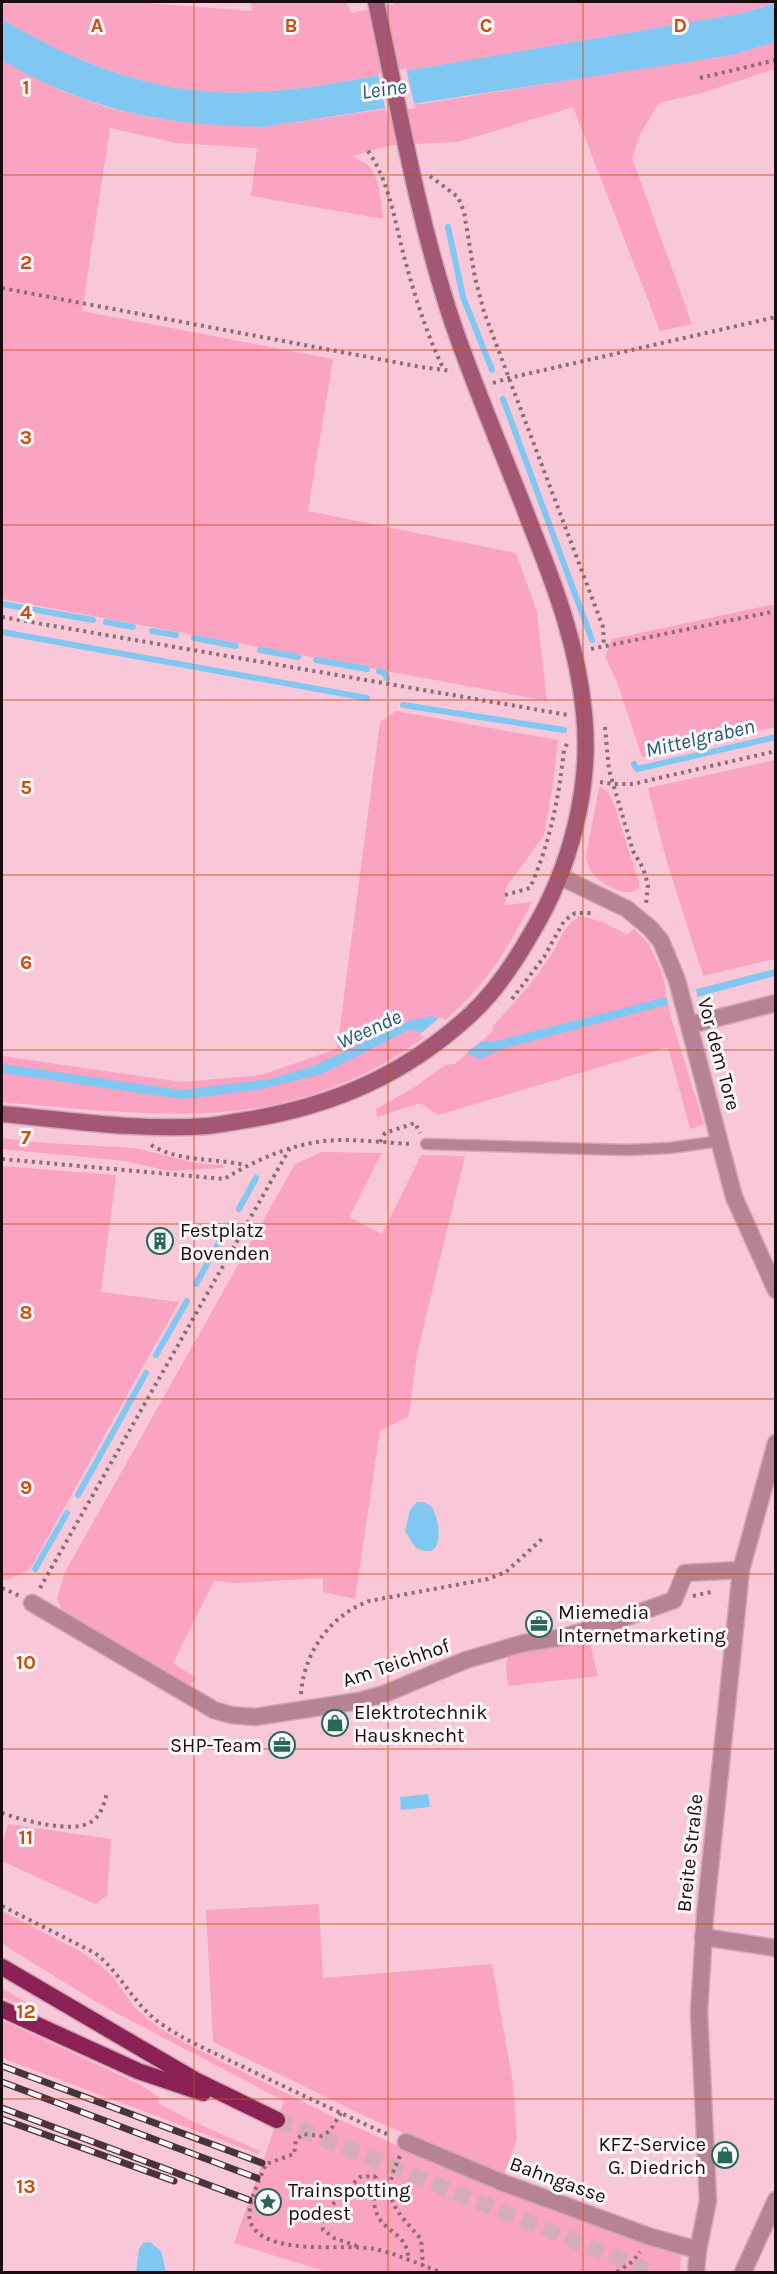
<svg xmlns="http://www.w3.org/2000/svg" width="777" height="2274" font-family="Karla,sans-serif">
<rect width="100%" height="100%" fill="#f8c8d8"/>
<g fill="#fba3c3">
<path d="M2,2H132L252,11L251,2H346L351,13L394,4L393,2H776L743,13L311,87C275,91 238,95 202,91C130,85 62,55 2,19Z"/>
<path d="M775,42V69L702,93L659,103L640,134L632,158L692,324L660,331L573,107L458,142L392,145L352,156C358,160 368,163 372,170C380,183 381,204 383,219L251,196L257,148L176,143L110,128L82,311L333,359L308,511L516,553L537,612L547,701L2,599V60L62,91L108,108L154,118L263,127L434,102L654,66L728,56Z"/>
<polygon points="775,604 775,727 642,757 617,682 605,657 612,639"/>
<path d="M396,711L558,740L553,785L544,835L505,889V905L532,902C518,929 504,955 485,979C422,1057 323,1104 224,1112C149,1117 76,1109 2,1102V1056L181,1082L261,1075L337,1049L380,722Z"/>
<polygon points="775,760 775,959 703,976 664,852 648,788"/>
<path d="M599,787L606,790L614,804L640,886C630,901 602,885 593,874C589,869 587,863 586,856Z"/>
<path d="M580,916L603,922L627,935L634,929L648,943L662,972L671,1018L704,1124L690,1129L668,1047L438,1115L420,1103L377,1117L376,1109L415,1087L445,1065L455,1064L493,1031L492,1027C511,1006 531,985 547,961C559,946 562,925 580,916Z"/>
<polygon points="2,1138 46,1143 135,1148 196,1163 223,1165 223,1168 169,1171 125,1161 2,1149"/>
<polygon points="322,1152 382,1153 349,1217 382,1234 421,1155 465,1156 417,1354 409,1416 380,1431 355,1599 323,1592 323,1578 235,1583 214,1581 173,1663 196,1678 190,1686 63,1613 57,1598 65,1572 295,1164"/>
<polygon points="2,1166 116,1175 101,1292 179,1302 30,1569 7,1580 2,1579"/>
<polygon points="589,1639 598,1676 508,1686 506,1664 509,1655 519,1651"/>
<polygon points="8,1824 111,1839 107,1896 95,1904 2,1861 2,1844"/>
<polygon points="319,1904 323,1978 492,1964 513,2083 517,2140 503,2176 373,2120 213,2042 206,1910"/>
<polygon points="2,1911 80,1951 100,1965 113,1977 136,2009 161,2029 195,2048 336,2118 444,2166 681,2254 680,2272 327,2272 234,2243 284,2101 103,2006 2,1944"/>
<polygon points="2,1988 36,2008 32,2010 2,1997"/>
<polygon points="2,2020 141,2085 159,2097 158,2103 196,2123 260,2151 258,2154 2,2058"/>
</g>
<g fill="#80c7f1">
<path d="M775,3V42L732,55L263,127C164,125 88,111 2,60V19C62,55 130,85 202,91C238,95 275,91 311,87L743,13Z"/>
<polygon points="775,969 775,976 502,1049 480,1059 411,1029 322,1074 261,1089 211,1096 181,1099 2,1073 2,1064 181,1090 271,1079 316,1065 409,1021 432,1016 483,1042 492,1042"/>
<path d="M417,1502H423L431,1506C441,1521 446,1565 415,1547L405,1531L410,1510Z"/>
<polygon points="428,1794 430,1807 401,1810 400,1797"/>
<polygon points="150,2242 161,2251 166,2272 136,2272 139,2249 143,2243"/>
</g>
<g fill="#f8c8d8">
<polygon points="406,68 415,108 386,113 378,73"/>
<polygon points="695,985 698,999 669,1007 665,993"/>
<polygon points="440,1017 484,1039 464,1055 419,1035"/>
</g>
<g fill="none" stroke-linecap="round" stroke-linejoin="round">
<g stroke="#80c7f1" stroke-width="6">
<polyline points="448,227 463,297 492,370"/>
<polyline points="503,399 592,640"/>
<polyline points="2,604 93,620"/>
<polyline points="106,622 133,627"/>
<polyline points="152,631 176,635"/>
<polyline points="2,632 367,698"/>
<polyline points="194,638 236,646"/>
<polyline points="260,650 298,657"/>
<polyline points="316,660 367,669"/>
<polyline points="379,671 384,673 387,678"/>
<polyline points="403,705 564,730"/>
<polyline points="634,764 637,769 776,737"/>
<polyline points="239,1209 256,1178"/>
<polyline points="196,1284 228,1226"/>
<polyline points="156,1355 187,1301"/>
<polyline points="78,1495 146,1373"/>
<polyline points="35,1569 67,1513"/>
</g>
<polyline stroke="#d7acba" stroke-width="16" stroke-dasharray="16 8" stroke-linecap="butt" points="277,2120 651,2272"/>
<defs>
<polyline id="service" points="426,1144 627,1150 670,1148 720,1141"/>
<g id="minor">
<polyline points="561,877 627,909 650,928 661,941 677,980 734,1197 776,1290"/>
<polyline points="690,1025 776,1003"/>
<polyline points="32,1603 214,1710 231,1715 255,1717 359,1701 384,1694 466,1660 524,1643 559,1638 596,1628 674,1600 685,1573 741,1570"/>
<polyline points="703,1937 776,1948"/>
<polyline points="406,2142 501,2182 651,2237 698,2250"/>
<polyline points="696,2272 698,2250 708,2201 699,2012 705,1916 741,1570 776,1443"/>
<polyline points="743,2272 776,2200"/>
</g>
<path id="secondary" d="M2,1114C69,1120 138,1131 207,1126C220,1125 233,1122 246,1120C333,1106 405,1075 471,1014C496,991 515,962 532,932C570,869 592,787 584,713C578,649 557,591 533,531C507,462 477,394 453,324C418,220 399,109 376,2"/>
<g id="trunk">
<polyline points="2,1967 195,2080 277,2120"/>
<polyline points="2,2009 138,2071 203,2093"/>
</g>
</defs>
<use href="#service" stroke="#d0a6b4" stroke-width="13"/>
<use href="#minor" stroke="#d0a6b4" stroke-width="19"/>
<use href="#secondary" stroke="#d0a6b4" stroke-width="19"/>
<use href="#trunk" stroke="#d0a6b4" stroke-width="19"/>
<g stroke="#8c6c77" stroke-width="4" stroke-dasharray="3 4.5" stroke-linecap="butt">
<polyline points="700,78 776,60"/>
<path d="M368,151C390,182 395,224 405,260C415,297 427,335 444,370"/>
<polyline points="430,176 458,197 464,212 475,278 484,312 603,627 604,647"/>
<polyline points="2,288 421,367 452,371"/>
<polyline points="493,383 509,378 776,317"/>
<polyline points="2,617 568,715"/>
<polyline points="591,649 776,611"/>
<polyline points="605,727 609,770 633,851 643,868 648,885 646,904"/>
<polyline points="600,782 613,784 633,784 776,751"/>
<path d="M505,895L530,888C550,843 559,798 564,749L567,744"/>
<polyline points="512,999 544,957 564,921 575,913 592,913"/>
<polyline points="380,1142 385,1133 415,1123 420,1133"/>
<path d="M151,1145C179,1162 214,1158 245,1165"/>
<path d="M2,1159L224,1179C254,1161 289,1145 324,1141C350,1138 386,1143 413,1144"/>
<polyline points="2,1588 20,1596"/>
<polyline points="40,1588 290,1148"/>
<polyline points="693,1596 715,1591"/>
<path d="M301,1694C304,1653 329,1616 369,1601L488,1579L506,1572L544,1537"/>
<path d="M2,1813C21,1820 73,1834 91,1822C101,1816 104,1804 107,1793"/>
<path d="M2,1906L95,1953C121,1973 133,2004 160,2023C182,2039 208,2050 233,2062C285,2087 338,2112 391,2136"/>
<path d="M341,2113L330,2131L321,2136L303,2134L296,2140L294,2154L266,2164C260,2178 246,2207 250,2221C263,2258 345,2243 375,2249C397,2254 419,2264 440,2272"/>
<path d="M400,2156C379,2198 395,2209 421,2239L423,2266"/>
<path d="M357,2246L334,2238L323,2230L322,2218L327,2210L360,2177L374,2176L376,2178C375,2189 372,2201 376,2211C382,2233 409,2232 408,2260"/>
<polyline points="617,2272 632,2262 640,2252"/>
</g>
<use href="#service" stroke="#b78295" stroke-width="10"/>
<use href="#minor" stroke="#b78295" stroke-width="16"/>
<use href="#secondary" stroke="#a35775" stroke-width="16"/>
<use href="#trunk" stroke="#8b2256" stroke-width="16"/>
<defs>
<g id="rail">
<polyline points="2,2066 262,2163"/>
<polyline points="2,2082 257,2178"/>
<polyline points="2,2108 249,2200"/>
<polyline points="2,2119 174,2181"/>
</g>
</defs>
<use href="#rail" stroke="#4a333b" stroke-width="7"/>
<use href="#rail" stroke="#fcf7f8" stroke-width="4.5" stroke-dasharray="14" stroke-linecap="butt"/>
</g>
<path fill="none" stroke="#c94d0d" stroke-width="1.5" stroke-opacity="0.55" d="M194,2V2272M388,2V2272M583,2V2272M2,175H776M2,350H776M2,525H776M2,700H776M2,875H776M2,1050H776M2,1224H776M2,1399H776M2,1574H776M2,1749H776M2,1924H776M2,2099H776"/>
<defs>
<symbol id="building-ring" viewBox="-11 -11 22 22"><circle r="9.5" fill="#fcf7f8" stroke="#26695a" stroke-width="1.5"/><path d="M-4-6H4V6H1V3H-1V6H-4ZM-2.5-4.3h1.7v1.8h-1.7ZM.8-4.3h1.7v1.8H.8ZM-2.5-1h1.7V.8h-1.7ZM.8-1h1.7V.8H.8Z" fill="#26695a"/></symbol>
<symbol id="office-ring" viewBox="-11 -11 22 22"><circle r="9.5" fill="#fcf7f8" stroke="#26695a" stroke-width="1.5"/><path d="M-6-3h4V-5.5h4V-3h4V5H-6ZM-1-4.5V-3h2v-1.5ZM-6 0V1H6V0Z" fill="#26695a"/></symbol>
<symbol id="shop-ring" viewBox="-11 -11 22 22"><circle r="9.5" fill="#fcf7f8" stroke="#26695a" stroke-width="1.5"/><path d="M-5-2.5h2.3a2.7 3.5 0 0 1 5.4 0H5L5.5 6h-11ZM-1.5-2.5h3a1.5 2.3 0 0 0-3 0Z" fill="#26695a"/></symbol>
<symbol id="sight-ring" viewBox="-11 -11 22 22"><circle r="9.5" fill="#fcf7f8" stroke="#26695a" stroke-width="1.5"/><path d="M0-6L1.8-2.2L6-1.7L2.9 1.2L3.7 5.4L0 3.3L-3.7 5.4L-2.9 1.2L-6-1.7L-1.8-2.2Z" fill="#26695a"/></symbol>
</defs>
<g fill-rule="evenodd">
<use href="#building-ring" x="145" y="1226" width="30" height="30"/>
<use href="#office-ring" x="524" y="1609" width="30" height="30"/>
<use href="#shop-ring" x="320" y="1708" width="30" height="30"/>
<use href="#office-ring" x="267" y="1730" width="30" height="30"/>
<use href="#shop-ring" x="710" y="2140" width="30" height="30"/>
<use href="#sight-ring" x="253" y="2187" width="30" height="30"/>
</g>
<g text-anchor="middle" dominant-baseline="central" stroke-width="6" stroke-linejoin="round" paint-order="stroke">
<g font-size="20" fill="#1b0b11" stroke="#fcf7f8">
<text transform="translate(719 1054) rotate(75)">Vor dem Tore</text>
<text transform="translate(396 1663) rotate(-19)">Am Teichhof</text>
<text transform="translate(690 1853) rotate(-84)">Breite Straße</text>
<text transform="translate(558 2180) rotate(20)">Bahngasse</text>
</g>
<g font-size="20" fill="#1b0b11" stroke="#fcf7f8" text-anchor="start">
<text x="180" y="1230">Festplatz<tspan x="180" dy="23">Bovenden</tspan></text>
<text x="558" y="1612">Miemedia<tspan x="558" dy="23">Internetmarketing</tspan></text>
<text x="354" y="1712">Elektrotechnik<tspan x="354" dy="23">Hausknecht</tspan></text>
<text x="262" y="1745" text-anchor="end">SHP-Team</text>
<text x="706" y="2144" text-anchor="end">KFZ-Service<tspan x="706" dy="23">G. Diedrich</tspan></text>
<text x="288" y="2190">Trainspotting<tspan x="288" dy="23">podest</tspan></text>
</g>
<g font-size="21" font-style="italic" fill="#245977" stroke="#fcf7f8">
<text transform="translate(384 89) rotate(-8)">Leine</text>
<text transform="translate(700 738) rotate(-13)">Mittelgraben</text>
<text transform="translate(369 1029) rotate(-24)">Weende</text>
</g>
</g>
<g font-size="20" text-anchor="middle" font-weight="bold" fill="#c94d0d" stroke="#fcf7f8" stroke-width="6" stroke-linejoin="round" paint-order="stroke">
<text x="97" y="32">A</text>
<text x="291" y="32">B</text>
<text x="486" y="32">C</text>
<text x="680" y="32">D</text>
<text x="26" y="94">1</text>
<text x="26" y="269">2</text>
<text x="26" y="444">3</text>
<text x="26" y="619">4</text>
<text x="26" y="794">5</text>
<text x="26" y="969">6</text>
<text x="26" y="1144">7</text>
<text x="26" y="1319">8</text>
<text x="26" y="1494">9</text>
<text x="26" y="1669">10</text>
<text x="26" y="1844">11</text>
<text x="26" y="2018">12</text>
<text x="26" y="2193">13</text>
</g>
<rect width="777" height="2274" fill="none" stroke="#1b0b11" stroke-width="6"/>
</svg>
